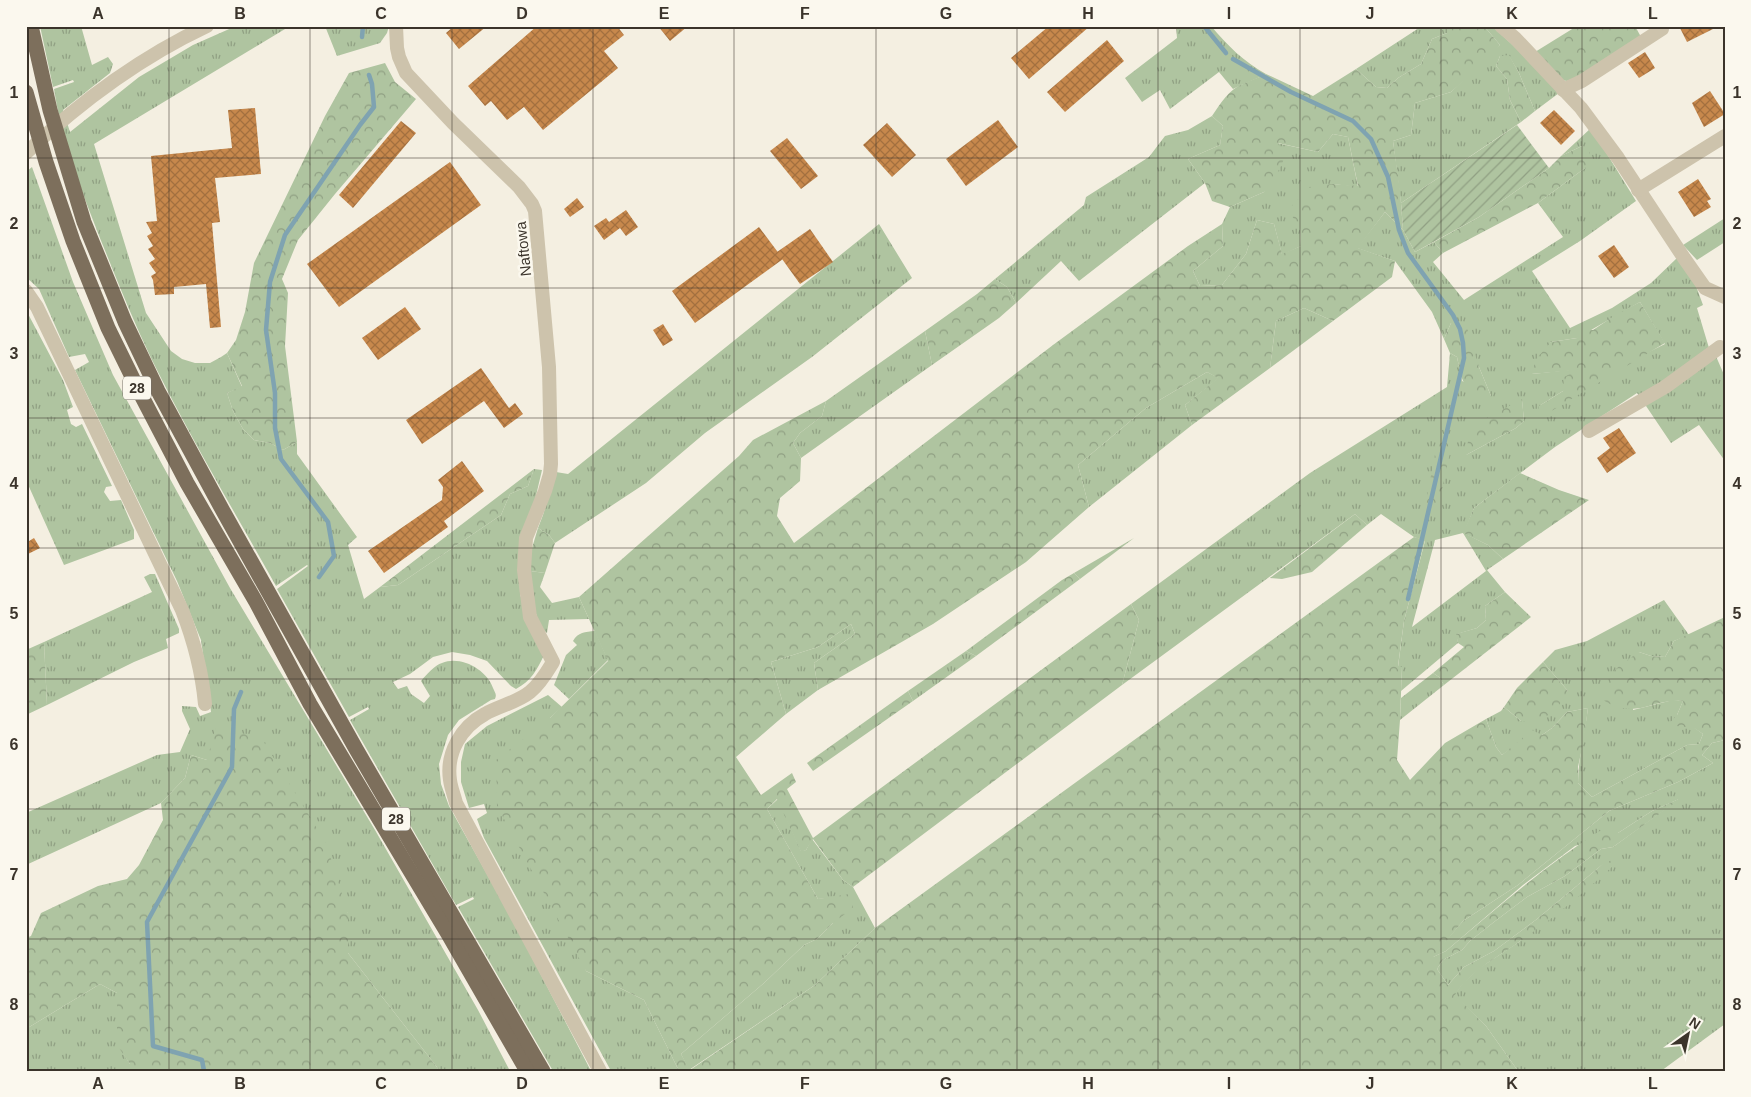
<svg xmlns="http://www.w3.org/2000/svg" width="1751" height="1097" font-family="Helvetica,sans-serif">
<defs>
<pattern id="grass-tufts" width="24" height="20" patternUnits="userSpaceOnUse" patternTransform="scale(1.25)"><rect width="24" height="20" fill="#afc4a0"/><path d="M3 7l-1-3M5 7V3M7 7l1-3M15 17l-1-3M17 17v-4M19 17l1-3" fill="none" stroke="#90a083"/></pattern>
<pattern id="forest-crowns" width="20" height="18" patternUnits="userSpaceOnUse" patternTransform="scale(1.25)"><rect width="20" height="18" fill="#afc4a0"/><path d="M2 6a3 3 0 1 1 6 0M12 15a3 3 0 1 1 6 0" fill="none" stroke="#90a083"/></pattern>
<pattern id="garden-furrows" width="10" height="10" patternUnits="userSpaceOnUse" patternTransform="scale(1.25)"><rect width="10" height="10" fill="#afc4a0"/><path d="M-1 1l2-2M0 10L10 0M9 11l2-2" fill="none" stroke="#90a083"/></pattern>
<pattern id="building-cross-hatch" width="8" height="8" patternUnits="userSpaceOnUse" patternTransform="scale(1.25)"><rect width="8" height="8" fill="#c7884c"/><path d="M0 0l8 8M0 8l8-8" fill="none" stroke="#a3703f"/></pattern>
</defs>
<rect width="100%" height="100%" fill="#f4efe1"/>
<g fill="url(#grass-tufts)" fill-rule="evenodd">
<path d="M40,26H81L92,65L108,57L113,64L110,73L63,110L70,132L139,77L193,45L236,26H290L94,144L146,313L171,351L182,359L195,363H210L221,357L227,353L242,387L227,393L233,411L243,429L254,440L270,443L283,450L297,442V454L357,537L348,545L364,599L380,587L398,585L501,515L510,494L528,486L534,469L542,470L535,500L519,545L520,594L529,624L544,655C537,670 531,681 516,689L511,686L487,661L470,655L452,652L433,657L410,674L393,682L398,689L407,686L411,694L424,703L430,696L421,681C426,675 435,665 442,663C461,655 487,670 493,688C495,693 497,694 495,699L491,700L459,720L448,735L439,764L441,784L449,806L513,921L591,1071H553L458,907L474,899L473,897L456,905L350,720L369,709L368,707L349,717L277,589L308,566L307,565L276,586C234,511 190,437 152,360C134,323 119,285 104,248C84,197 62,143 54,89L74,82L73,80L53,87Z"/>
<polygon points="325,26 389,26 387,33 380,43 337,56"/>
<path d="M1176,26H1211C1227,45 1244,62 1266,74C1255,80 1244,83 1233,89L1219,72L1170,109L1160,90L1142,102L1125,78L1177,38Z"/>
<polygon points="1422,26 1447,26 1447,33 1432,39 1421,64 1398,78 1387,88 1376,87 1356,69"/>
<polygon points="1484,26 1492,26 1517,49 1559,93 1535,111 1519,73 1509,56 1500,56 1496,66 1507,79 1510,100 1521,122 1401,203 1393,141 1411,135 1415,103 1451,92 1500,45"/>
<polygon points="1212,116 1223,126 1220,145 1188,159 1205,183 1079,281 1061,261 1016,303 1007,287 995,279 1084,205 1086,197 1149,157 1165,136 1188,130"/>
<path d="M1591,128L1636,201L1580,241L1532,271L1570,328L1612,308L1651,283L1677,258L1696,286L1703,305L1697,308L1709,348L1640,397L1637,393L1555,447L1474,508L1464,533L1488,545L1503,559L1487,570L1505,592L1485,606L1486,620L1477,628L1457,634L1458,643L1401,691L1402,667H1398L1404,621L1425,541L1414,537L1381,514L1367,525L1355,514L1122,685L1139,620L1131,604L1310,473L1447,387L1450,353L1457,357L1462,381L1491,396L1479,367L1451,323L1444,339L1432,312L1395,261L1357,248L1385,212L1403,230L1415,252L1434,242L1443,253L1433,262L1464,300L1563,237L1538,203L1585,168L1582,146L1561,156ZM1640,302L1665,344L1539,406L1563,391L1579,369L1532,374L1551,342L1577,338ZM1522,400L1524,421L1516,428L1466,455ZM1463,533L1486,571L1412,627L1435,540Z"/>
<polygon points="1333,134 1348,137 1358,187 1333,184 1300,228 1301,246 1282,255 1274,224 1257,220 1246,254 1222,285 1200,286 1193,271 1223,246 1222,224 1230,207 1264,192 1277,143 1318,152"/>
<polygon points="32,167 73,282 113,375 230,588 375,830 478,1010 510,1071 440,1071 348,953 348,913 207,760 191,755 185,778 161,803 26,865 26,813 157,755 180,752 190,729 182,711 182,706 196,707 200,716 211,712 201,640 177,581 75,370 89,362 85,354 69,357 39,289 26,277 26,172"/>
<polygon points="1725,218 1725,242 1697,260 1683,245"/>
<polygon points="879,224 912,278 812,357 705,433 646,483 555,543 549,535 538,528 543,515 556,472 568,474"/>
<polygon points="1304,308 1333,321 1270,368 1276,321"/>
<polygon points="26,310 63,380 73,407 67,410 71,424 76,427 82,424 112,486 106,487 104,492 110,501 121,500 134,530 134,539 64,565 26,480"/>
<polygon points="925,331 932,365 801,458 793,443 800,433 822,416 826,401"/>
<polygon points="1715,354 1725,377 1725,461 1699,425 1671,443 1644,403"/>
<polygon points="1207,372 1219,378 1185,405 1192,425 1089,507 1078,465 1146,408"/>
<polygon points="1134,538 1080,579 1074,573"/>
<path d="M530,571L545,573L540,587L552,603L579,597L589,619L549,620L547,633C533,622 532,589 530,571Z"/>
<polygon points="150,574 155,574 179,629 179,633 166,639 168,648 134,662 47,705 44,642 152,592 144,577"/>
<path d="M1664,600L1689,635L1674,641L1665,657L1651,656L1639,652L1633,710L1673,700L1683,701L1677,715L1703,734L1699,744L1687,745L1592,797L1578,783C1578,758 1585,733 1588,708L1567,712L1552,728L1542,735L1513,747L1502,755L1496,747L1486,719L1501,711L1504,707L1521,721L1568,691L1543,662L1555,650L1587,641Z"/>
<polygon points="851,624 855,634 814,663 818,690 786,714 771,662 818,647"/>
<path d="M595,631L608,660L569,699L554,685L566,655L577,645L573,641C578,632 585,632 595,631Z"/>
<polygon points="966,651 976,656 913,701 908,691"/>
<polygon points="1433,673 1439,677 1444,685 1400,720 1401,698"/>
<polygon points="548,695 562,707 550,718 586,971 644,1000 679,1071 611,1071 484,838 477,819 487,813 484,804 469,808 461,782 461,762 465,744 487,726"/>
<polygon points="1725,740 1725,1024 1661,1071 1518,1071 1486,1026 1454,995 1463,983 1478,969 1519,942 1603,864 1537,919 1494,951 1464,967 1448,985 1437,969 1443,960 1462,950 1470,941 1494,922 1527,897 1565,876 1601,849 1613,847 1679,799 1652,811 1618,833 1575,846 1523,885 1446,951 1431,958 1463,921 1518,885 1609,811 1678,782 1713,763 1702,755 1712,743"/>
<polygon points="778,799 801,851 806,850 812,839 843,880 853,887 875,928 815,985 689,1070 681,1054 764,983 804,945 817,939 833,923 830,898 818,899 767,809"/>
<polygon points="100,984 117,993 118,1045 130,1064 130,1071 26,1071 26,1029"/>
</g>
<g fill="url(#forest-crowns)">
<path d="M1447,26H1484L1500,45L1490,58L1451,92L1415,103L1411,135L1393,141L1400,190L1403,230L1385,212L1358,248L1395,261L1392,277L1333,321L1304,308L1276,321L1270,368L1192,425L1185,405L1218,378L1207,372L1146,408L1078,465L1089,507L1026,562L933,624L818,690L814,663L855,634L851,624L818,647L771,662L786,714L736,757L761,795L792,773L796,782L787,789L813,838L1131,604L1139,620L1122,685L853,887L843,880L813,839L806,850L801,852L777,799L767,809L818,899L849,894L853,908L833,923L817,939L804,945L764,983L681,1054L690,1070L815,985L875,928L1414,537L1425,540L1404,621L1398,666L1402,667L1400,720L1397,760L1410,780L1445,743L1486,719L1496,747L1502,755L1532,730L1542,735L1552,728L1567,712L1588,708L1584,739L1578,767V783L1592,797L1687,745L1699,744L1703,734L1694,728L1668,725L1677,715L1683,701C1653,698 1636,721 1603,700C1608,671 1616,668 1639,652L1651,656L1665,657L1674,641L1725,617V740L1712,743L1702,755L1713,763L1678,782L1609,811L1518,885L1463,921L1433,957L1446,951C1498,907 1548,863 1606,827L1618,833L1652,811L1683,797L1613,847L1601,849L1565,876L1527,897L1494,922L1470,941L1462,950L1443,960L1437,969L1448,985L1464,967L1494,951L1537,919L1603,864L1612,860L1614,865C1584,893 1552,919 1519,942C1495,959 1470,971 1455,995L1486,1026L1518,1071H679L644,1000L586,971L497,806L496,760L550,718L608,661L579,597L739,456L753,440L826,401L822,416L800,433L793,443L801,458L800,481L780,498L777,516L794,543L1053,345L1188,246L1222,224L1223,246L1193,271L1200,286L1222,285L1246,254L1257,220L1274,224L1282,254L1301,246L1300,228L1288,210L1309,187L1333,184L1358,186L1348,137L1333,134L1318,152L1278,143L1284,159L1275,178L1264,192L1230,207L1212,201L1205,183L1188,159L1220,145L1223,126L1212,116C1220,104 1229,89 1243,84C1251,80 1258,78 1266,74L1313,96L1356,69L1376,87L1387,88L1398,78L1421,64L1432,39L1447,33Z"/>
<polygon points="1577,26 1635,26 1641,37 1577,77 1567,81 1561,80 1535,52"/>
<polygon points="1509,55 1519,73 1535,111 1521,122 1510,100 1507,79 1496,66 1500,56"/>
<polygon points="385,63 395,82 416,99 335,194 298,240 282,279 288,293 285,346 297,442 283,450 270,443 254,440 243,429 233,411 227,393 242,386 227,353 236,340 245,312 254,263 325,116 349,73"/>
<polygon points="1582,146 1590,152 1585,168 1538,203 1443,253 1434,242 1479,217 1549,168 1561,156"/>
<polygon points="995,279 1007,287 1016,303 999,318 932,365 925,331 977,294"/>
<polygon points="1640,302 1665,343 1543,416 1538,412 1539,406 1563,391 1564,377 1578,370 1531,374 1537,358 1551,342 1577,338 1578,328 1593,330 1617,314"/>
<path d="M1451,323L1467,328L1479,367L1491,396L1485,399C1462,390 1462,380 1457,357L1450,353L1444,339Z"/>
<polygon points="1522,399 1524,421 1516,428 1466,455 1470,427"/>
<polygon points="1453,439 1440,499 1434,516 1423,517 1437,444"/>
<polygon points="534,469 528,486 510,494 501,515 398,585 380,587"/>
<polygon points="1520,473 1559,490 1589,500 1503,559 1488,545 1463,533 1474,508"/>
<polygon points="1355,514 1367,525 1312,572 1282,579 1270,578"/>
<polygon points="538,528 549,535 555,543 545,573 530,571 529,558"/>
<polygon points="1074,573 1080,579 976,656 966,651 1062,580"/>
<polygon points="1505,592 1531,617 1444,685 1439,677 1433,673 1464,647 1458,643 1456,634 1477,628 1486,620 1485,606"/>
<polygon points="44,642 47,705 26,715 26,650"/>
<polygon points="1543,662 1568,691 1559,705 1539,723 1521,721 1504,707 1517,688"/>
<polygon points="908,691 913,701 813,771 807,763"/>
<polygon points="216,726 262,739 326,843 348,913 348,953 440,1071 130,1071 130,1064 117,1045 117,993 100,984 26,1029 26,938 31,936 41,913 98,886 127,879 139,865 163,820 161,803 185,778 191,755 207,760"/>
</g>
<polygon fill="url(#garden-furrows)" points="1517,125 1549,168 1479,217 1415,252 1403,230 1401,203"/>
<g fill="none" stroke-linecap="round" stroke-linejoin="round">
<g stroke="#7fa3b1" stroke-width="4.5">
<polyline points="1204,26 1226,53"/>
<polyline points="362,37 363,26"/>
<polyline points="1233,59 1291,92 1353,121 1371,139 1388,177 1399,230 1408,253 1453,315 1460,329 1463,343 1464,358 1408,599"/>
<polyline points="319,577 334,556 328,522 281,459 275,428 275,393 266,330 270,282 285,235 360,125 374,107 372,84 369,75"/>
<polyline points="204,1071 202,1060 153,1046 147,922 232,767 234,709 241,692"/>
</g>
</g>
<g fill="url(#building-cross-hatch)">
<polygon points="454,26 487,26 459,49 446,33"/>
<polygon points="537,26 617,26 624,35 604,51 618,68 543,130 524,107 507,120 491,101 485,106 468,86"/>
<polygon points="658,26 688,26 670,41"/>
<polygon points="1049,26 1090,26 1029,79 1011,58"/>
<polygon points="1679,26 1719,26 1687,42"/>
<polygon points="1107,40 1124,61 1065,112 1047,92"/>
<polygon points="1645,52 1655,68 1639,78 1628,63"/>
<polygon points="1710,91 1725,114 1704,127 1692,103"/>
<polygon points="255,108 261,174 215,178 220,222 212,223 221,327 210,328 206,284 174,287 174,294 155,295 153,280 151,276 156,273 149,263 155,259 148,249 153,246 147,236 152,233 146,222 157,221 151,156 232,148 228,110"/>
<polygon points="1554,110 1575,131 1561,145 1540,123"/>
<polygon points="998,120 1018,147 966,186 946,159"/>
<polygon points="401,121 416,133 353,208 339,195"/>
<polygon points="887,123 916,155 892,177 863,145"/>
<polygon points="787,138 818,176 801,189 770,151"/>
<polygon points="450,162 481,205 339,307 307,264"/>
<polygon points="1698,179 1711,199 1707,201 1711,207 1694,217 1678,192"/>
<polygon points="577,198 584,207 570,217 564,209"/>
<polygon points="626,210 638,227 626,236 620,228 604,240 594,226 606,218 609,222"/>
<polygon points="759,227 783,259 695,323 672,291"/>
<polygon points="810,229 833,262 800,284 777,252"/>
<polygon points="1614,245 1629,267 1614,278 1598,256"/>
<polygon points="405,307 421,329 378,360 362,338"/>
<polygon points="663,324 673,340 663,346 653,330"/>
<polygon points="481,368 509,408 515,403 523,414 504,428 484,401 422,444 406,420"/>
<polygon points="1619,428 1636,453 1607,473 1597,458 1610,448 1603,438"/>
<polygon points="462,461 484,491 444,521 448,527 384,573 368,551 442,500 443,487 438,480"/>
<polygon points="34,538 40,548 26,555 26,543"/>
</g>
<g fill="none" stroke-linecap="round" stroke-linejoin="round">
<g stroke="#cdc3ac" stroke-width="14">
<path d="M396,26L397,48L399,57L406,73L453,123L519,187L532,204L535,211L549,367L551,464L550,474L545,491L526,538L524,570L530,617L553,662C547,672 540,684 530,692C518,702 499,706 485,714C461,727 446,753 450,780C451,788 454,795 456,803L600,1071"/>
<polyline points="1501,26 1515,38 1581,108 1618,158 1684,258 1705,288 1725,297"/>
<polyline points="1563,90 1582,81 1662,29 1662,26"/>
<path d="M26,153C80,102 139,58 207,26"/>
<polyline points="1638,190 1725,136"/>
<path d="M26,291L37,307L182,610C194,641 202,671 205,704"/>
<polyline points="1589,431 1665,387 1720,347"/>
</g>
<g stroke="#7d6f5c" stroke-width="15">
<polyline points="31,26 50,110 84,222 125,322 158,391 223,511 356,749 543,1071"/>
<polyline points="26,92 46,162 73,241 108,328 139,391 187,483 256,602 310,704 448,934 527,1071"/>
</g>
</g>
<path fill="none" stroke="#3b342b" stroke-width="1" stroke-opacity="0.55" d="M169,26V1071M310,26V1071M452,26V1071M593,26V1071M734,26V1071M876,26V1071M1017,26V1071M1158,26V1071M1300,26V1071M1441,26V1071M1582,26V1071M26,158H1725M26,288H1725M26,418H1725M26,548H1725M26,679H1725M26,809H1725M26,939H1725"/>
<g text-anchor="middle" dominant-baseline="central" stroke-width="5" stroke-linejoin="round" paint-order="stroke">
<g fill="#fbf8ee" stroke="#756f66" stroke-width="1">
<rect x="123" y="376.5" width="28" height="23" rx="4"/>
<rect x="382" y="807.5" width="28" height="23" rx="4"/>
</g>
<g font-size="14" font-weight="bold" fill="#3b342b">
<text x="137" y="388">28</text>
<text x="396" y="819">28</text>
</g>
<g font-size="15" fill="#3b342b" stroke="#fbf8ee">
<text transform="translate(523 249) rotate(-96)">Naftowa</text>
</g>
</g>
<rect width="1751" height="1097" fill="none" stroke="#fbf8ee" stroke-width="55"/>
<g transform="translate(1688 1034) rotate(33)" stroke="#fbf8ee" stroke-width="4" paint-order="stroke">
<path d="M0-4L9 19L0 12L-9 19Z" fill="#3b342b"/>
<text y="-8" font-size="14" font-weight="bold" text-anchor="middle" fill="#3b342b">N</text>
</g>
<rect x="28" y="28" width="1696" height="1042" fill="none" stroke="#3b342b" stroke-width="2"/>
<g font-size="16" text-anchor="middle" font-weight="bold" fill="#3b342b">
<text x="98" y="19">A</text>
<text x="240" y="19">B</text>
<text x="381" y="19">C</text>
<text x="522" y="19">D</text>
<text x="664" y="19">E</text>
<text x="805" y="19">F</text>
<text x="946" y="19">G</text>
<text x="1088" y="19">H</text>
<text x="1229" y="19">I</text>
<text x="1370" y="19">J</text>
<text x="1512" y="19">K</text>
<text x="1653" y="19">L</text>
<text x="14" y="98">1</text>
<text x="1737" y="98">1</text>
<text x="14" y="229">2</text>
<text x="1737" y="229">2</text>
<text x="14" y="359">3</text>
<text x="1737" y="359">3</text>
<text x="14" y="489">4</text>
<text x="1737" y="489">4</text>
<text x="14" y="619">5</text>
<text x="1737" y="619">5</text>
<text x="14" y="750">6</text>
<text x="1737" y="750">6</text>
<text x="14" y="880">7</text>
<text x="1737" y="880">7</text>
<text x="14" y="1010">8</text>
<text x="1737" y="1010">8</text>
<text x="98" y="1089">A</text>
<text x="240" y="1089">B</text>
<text x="381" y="1089">C</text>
<text x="522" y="1089">D</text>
<text x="664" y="1089">E</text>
<text x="805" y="1089">F</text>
<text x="946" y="1089">G</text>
<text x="1088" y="1089">H</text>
<text x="1229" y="1089">I</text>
<text x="1370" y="1089">J</text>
<text x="1512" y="1089">K</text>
<text x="1653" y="1089">L</text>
</g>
</svg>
